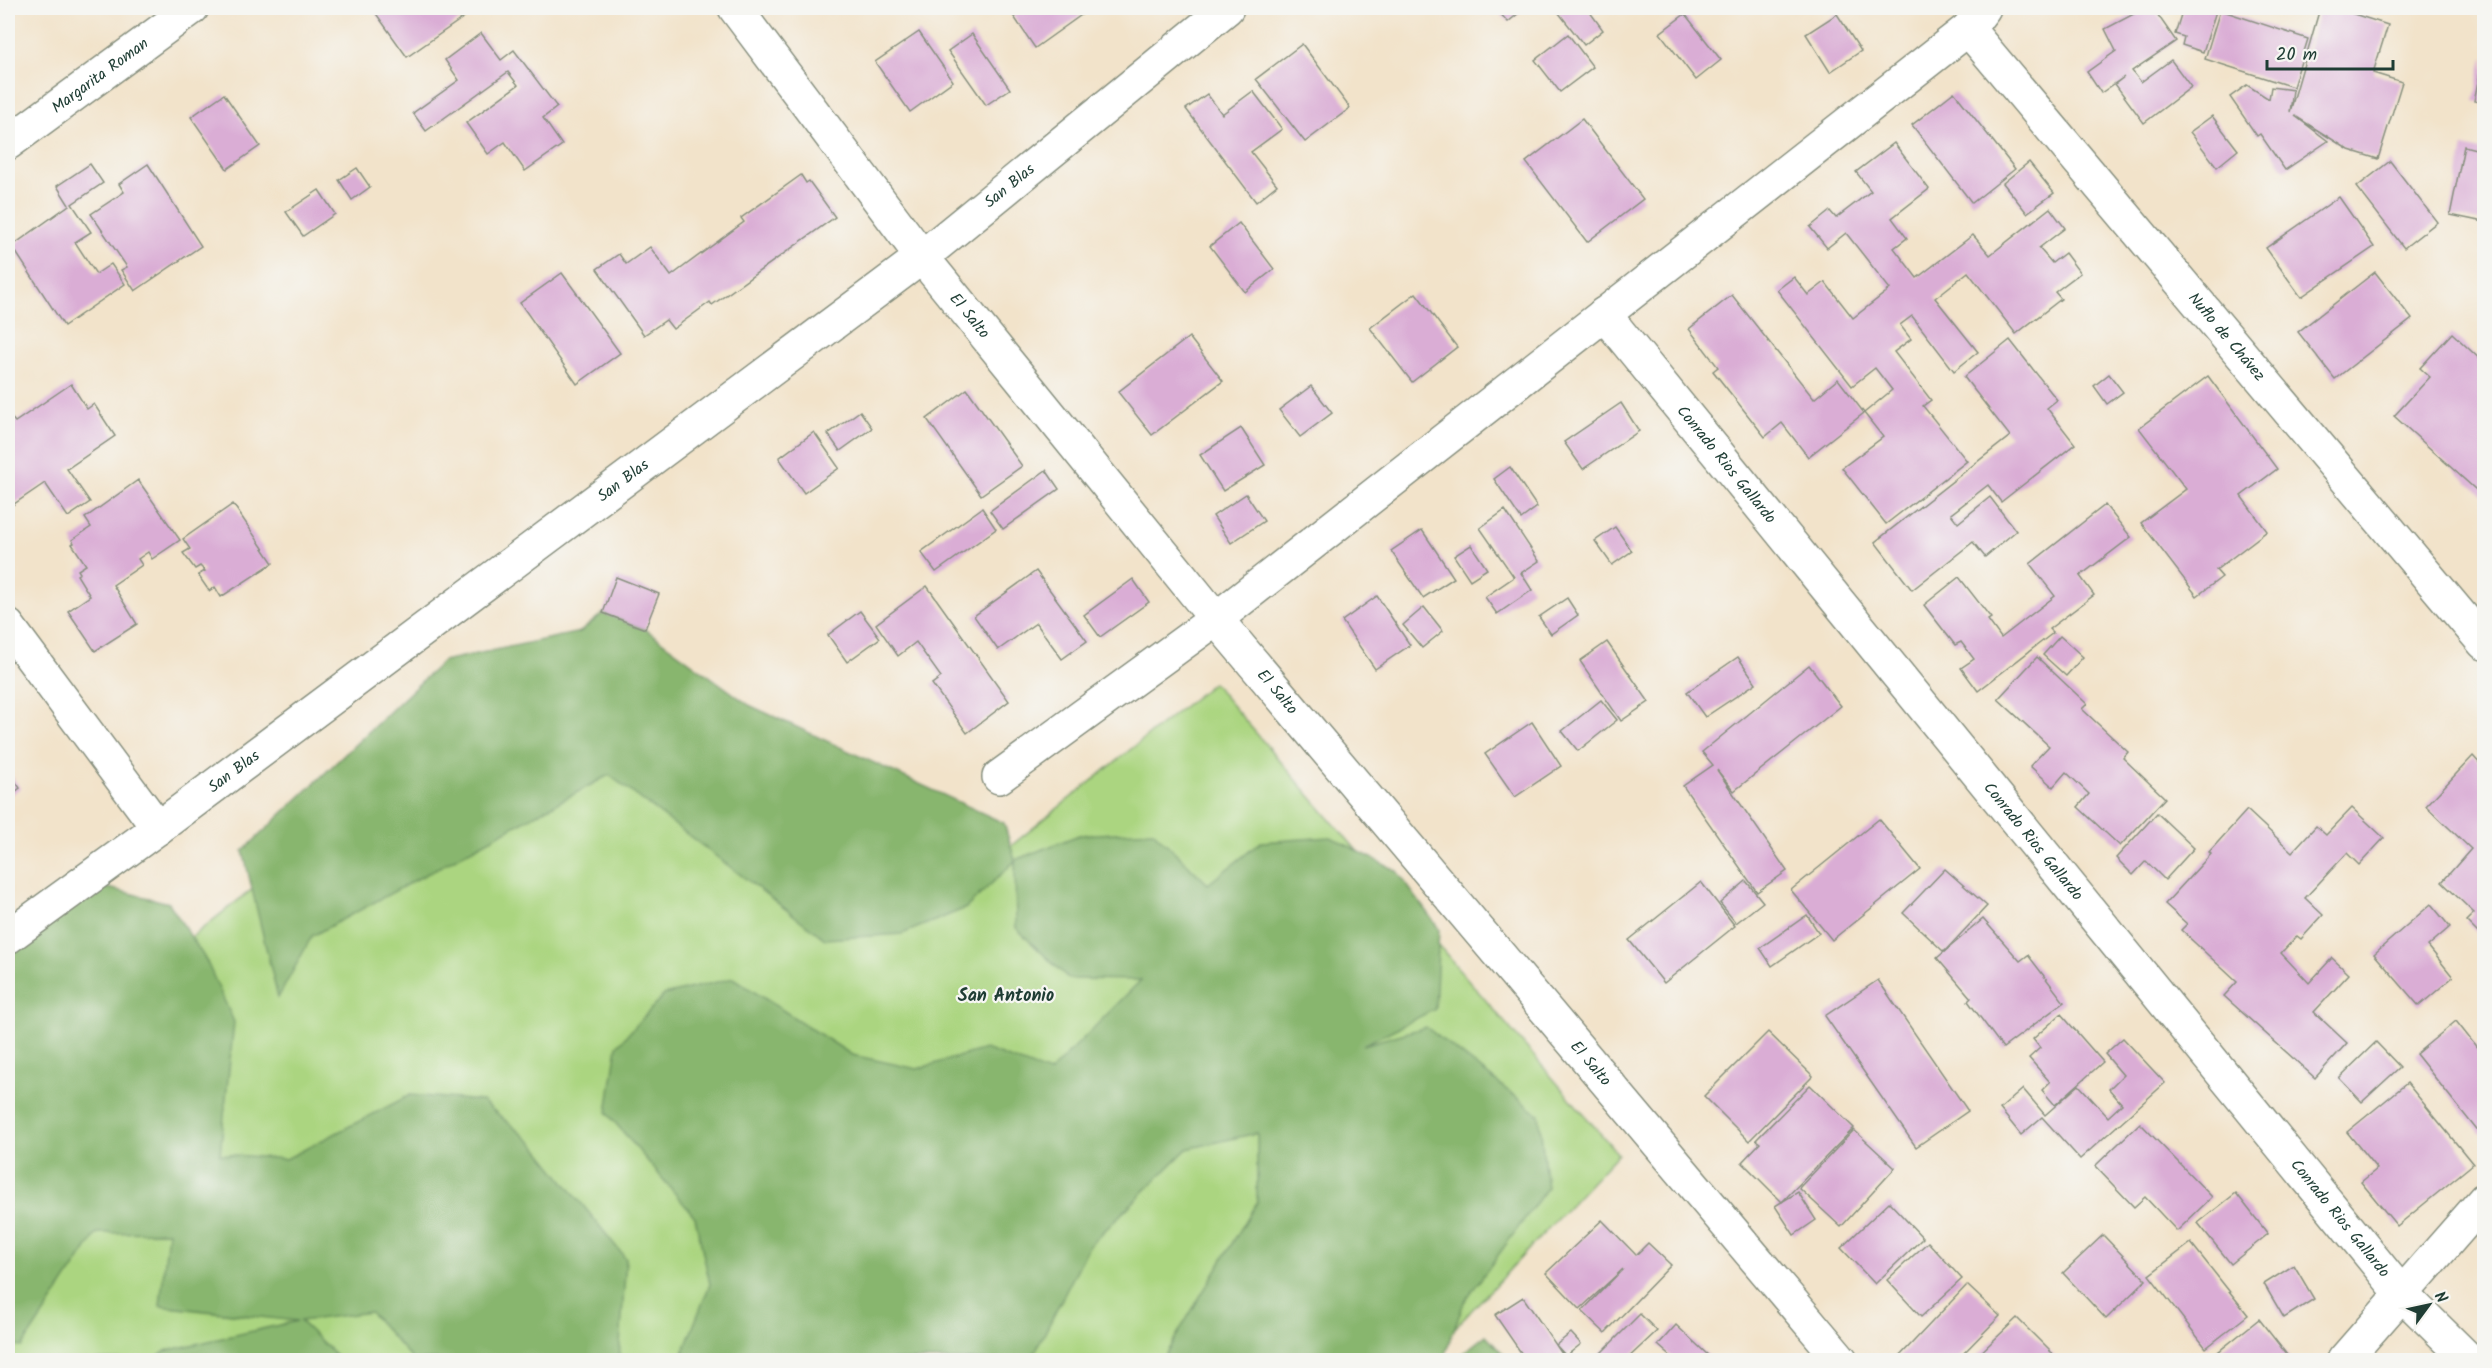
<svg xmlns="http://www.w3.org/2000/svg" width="2492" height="1368" font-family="Kalam,sans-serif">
<rect width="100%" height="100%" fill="#f6f6f2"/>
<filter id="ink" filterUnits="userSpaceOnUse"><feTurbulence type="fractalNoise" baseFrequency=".0167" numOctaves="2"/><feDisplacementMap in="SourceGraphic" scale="12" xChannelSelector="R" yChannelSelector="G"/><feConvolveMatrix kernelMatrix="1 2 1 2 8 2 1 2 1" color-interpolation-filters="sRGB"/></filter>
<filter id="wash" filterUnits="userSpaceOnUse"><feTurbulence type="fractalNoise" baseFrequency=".008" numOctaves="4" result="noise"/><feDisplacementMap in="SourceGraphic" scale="24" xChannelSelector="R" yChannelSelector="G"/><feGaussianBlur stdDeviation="1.35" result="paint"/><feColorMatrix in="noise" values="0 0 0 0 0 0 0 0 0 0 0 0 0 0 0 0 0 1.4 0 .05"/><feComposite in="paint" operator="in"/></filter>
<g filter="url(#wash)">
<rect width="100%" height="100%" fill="#f2e3ca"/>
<polygon fill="#abd580" stroke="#65895a" stroke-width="1.5" points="580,632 996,858 1213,683 1618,1154 1425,1360 8,1360 8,1081"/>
<g fill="#88b66e" stroke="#547a51" stroke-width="1.5">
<polygon points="603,613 645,629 749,705 1004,823 1015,860 1079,835 1153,831 1208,884 1261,842 1331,837 1397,871 1439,929 1435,1009 1363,1045 1426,1027 1539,1115 1547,1188 1464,1302 1443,1360 1162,1360 1257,1202 1257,1133 1187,1149 1089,1246 1031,1360 680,1360 710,1284 695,1217 607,1113 617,1046 664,995 733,978 852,1055 917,1069 985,1049 1049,1073 1141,980 1069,979 1016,928 1015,861 966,908 902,934 825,939 609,775 312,936 278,998 243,851 443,661 580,632"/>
<polygon points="96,885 169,903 206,960 234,1022 220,1154 286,1159 410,1095 482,1101 534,1144 626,1259 619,1360 413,1360 370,1312 300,1321 341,1360 153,1360 165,1351 297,1321 160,1306 168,1232 97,1233 22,1347 8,1345 8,956"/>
<polygon points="1486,1335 1509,1360 1454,1360"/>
</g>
<g id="blocks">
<g fill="#daadd5">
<polygon points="372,8 477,8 407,57"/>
<polygon points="1008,8 1091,8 1035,48"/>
<polygon points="1495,8 1525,8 1508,22"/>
<polygon points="1555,8 1587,8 1603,30 1584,45"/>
<polygon points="2145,8 2153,8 2176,41 2132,71 2141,82 2171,60 2191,87 2144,123 2115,84 2124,77 2101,93 2087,72 2116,51 2105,29"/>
<polygon points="2183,8 2217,8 2203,52 2182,45 2184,37 2175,34"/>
<polygon points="2320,8 2335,8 2388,25 2373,73 2402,82 2378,159 2349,150 2295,116 2328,141 2285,170 2260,134 2257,136 2230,97 2247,85 2269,99 2271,87 2293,90 2290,112"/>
<polygon points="2220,10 2308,39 2293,87 2205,59"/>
<polygon points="1685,14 1721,60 1696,80 1660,33"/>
<polygon points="1837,14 1861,51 1830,72 1806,34"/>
<polygon points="919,32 953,81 910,112 875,62"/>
<polygon points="481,33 501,60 514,50 557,107 543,118 562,145 525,171 505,142 488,154 466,123 518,85 508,72 426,131 413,113 459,80 445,60"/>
<polygon points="972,34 1010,89 986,105 948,51"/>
<polygon points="1568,34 1593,67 1560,92 1535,60"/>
<polygon points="1302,44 1350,108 1305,142 1256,79"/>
<polygon points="2483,58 2484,58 2484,103 2474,101"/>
<polygon points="1253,91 1282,129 1251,152 1277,185 1256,202 1186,109 1207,94 1222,114"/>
<polygon points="1954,92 2015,169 1972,203 1912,125"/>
<polygon points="224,94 260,146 227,169 191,117"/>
<polygon points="2212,116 2238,150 2217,167 2190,132"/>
<polygon points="1582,119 1643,199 1587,242 1526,162"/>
<polygon points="1894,143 1929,189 1892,218 1907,238 1894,248 1917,278 1973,235 1990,255 2050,208 2065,228 2039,248 2052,263 2065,253 2080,273 2055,292 2061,299 2016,334 1968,272 1935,298 1978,352 1954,371 1912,316 1900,325 1911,339 1894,352 1931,400 1923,406 1967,461 1886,524 1842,468 1883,437 1864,413 1808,457 1782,423 1765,437 1713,371 1718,367 1689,329 1732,295 1814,399 1838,379 1864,413 1892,390 1875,368 1852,386 1777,290 1794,277 1808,295 1825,282 1853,318 1890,289 1846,233 1827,248 1810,227 1830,211 1836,218 1871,191 1856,172"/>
<polygon points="2464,146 2484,151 2484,222 2450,215"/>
<polygon points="2390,161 2437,222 2404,248 2357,187"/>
<polygon points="2029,162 2054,193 2027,213 2003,183"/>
<polygon points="90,164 103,183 72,204 91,232 75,242 96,274 111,264 125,284 64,326 12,246 69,205 57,186"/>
<polygon points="148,164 201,246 135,291 121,270 127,267 91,214 124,192 119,184"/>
<polygon points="357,168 370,187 352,200 339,180"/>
<polygon points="801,175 806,183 809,181 835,217 712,305 710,302 673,329 666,320 644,335 597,269 619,254 626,264 650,247 671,276 744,222 741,218"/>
<polygon points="319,190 335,214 303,236 286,212"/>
<polygon points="2339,197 2374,247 2301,297 2266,248"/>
<polygon points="1239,223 1274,269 1245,292 1210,246"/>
<polygon points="2375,272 2412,319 2335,379 2298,332"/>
<polygon points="562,273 620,353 577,384 520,303"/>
<polygon points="1416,293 1457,347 1412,382 1370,328"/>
<polygon points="2452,333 2484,363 2484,497 2394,416 2430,377 2420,368"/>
<polygon points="1189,337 1223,381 1152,435 1118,392"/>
<polygon points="2010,340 2057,400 2047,408 2075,444 2001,502 1988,485 1951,514 1958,523 1990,497 2016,531 1985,557 1973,542 1912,590 1875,542 2010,436 1964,377"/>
<polygon points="2109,374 2123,392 2107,404 2094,386"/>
<polygon points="2208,376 2277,469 2241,496 2267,531 2216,570 2222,577 2197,596 2141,523 2186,489 2139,428"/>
<polygon points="71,384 87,409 94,404 115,436 67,469 90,502 68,517 45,483 8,508 8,414 15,422"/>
<polygon points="1311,386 1332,413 1300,437 1279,410"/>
<polygon points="967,389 1022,466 981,495 927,419"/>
<polygon points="1621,403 1639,431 1583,469 1564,442"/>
<polygon points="860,411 872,428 840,451 828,434"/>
<polygon points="1241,428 1265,465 1223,491 1200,455"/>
<polygon points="814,432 839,468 804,493 779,458"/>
<polygon points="1510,467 1537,507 1521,519 1494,479"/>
<polygon points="1046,470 1059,489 1003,529 990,511"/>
<polygon points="138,480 180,540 152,559 148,552 138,559 142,565 113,585 137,624 95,651 68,611 90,596 77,575 80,573 78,570 86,565 72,544 74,543 72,540 91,527 85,518"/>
<polygon points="1246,494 1264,521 1231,543 1213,516"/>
<polygon points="233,504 273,563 221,597 215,587 209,591 198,575 205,571 200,566 195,569 183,553 190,549 183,539"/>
<polygon points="2105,505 2131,537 2080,576 2094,595 2049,629 2053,633 1978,691 1961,668 1974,659 1961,642 1955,645 1924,605 1959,577 1991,618 1988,620 2001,638 2055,596 2030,564"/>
<polygon points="982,508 996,529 936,572 921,552"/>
<polygon points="1505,510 1539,561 1521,573 1532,590 1497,614 1485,597 1514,577 1480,528"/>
<polygon points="1615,527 1632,551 1612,565 1595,541"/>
<polygon points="1422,530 1454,578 1423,598 1391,551"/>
<polygon points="1471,545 1487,569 1470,580 1454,556"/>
<polygon points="1036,571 1087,641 1062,659 1036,623 998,650 974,616"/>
<polygon points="616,577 659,594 645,629 603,613"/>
<polygon points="1133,579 1149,602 1100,637 1084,615"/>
<polygon points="927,586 1009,701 967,733 932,684 941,677 916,642 898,656 876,624"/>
<polygon points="1377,596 1410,645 1375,669 1342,621"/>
<polygon points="1567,598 1578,615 1551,634 1539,617"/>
<polygon points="1424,607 1443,631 1422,648 1403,625"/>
<polygon points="860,611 880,638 847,662 828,635"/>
<polygon points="2060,636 2083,657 2066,676 2043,655"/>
<polygon points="1607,642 1649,702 1621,721 1580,661"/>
<polygon points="1738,657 1756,683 1705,717 1687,692"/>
<polygon points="2037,657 2087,704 2082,709 2128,752 2123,758 2165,798 2120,846 2078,807 2089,794 2066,772 2053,787 2030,766 2049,746 1998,699"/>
<polygon points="1809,665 1841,706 1734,791 1717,770 1787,871 1757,892 1683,786 1713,765 1702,752"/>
<polygon points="1601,700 1617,720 1578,751 1562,731"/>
<polygon points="1532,722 1561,766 1515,797 1485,754"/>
<polygon points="2473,756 2484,768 2484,939 2466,921 2474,913 2442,882 2471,849 2426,806"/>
<polygon points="8,771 20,788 8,797"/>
<polygon points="2352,808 2384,838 2359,865 2347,853 2305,898 2323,915 2301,939 2297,936 2281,953 2309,983 2332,958 2349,974 2314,1012 2347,1043 2315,1078 2224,996 2237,982 2181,930 2187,924 2165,904 2211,854 2209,852 2247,810 2292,852 2316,826 2326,835"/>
<polygon points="2157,813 2194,848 2165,880 2146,861 2133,875 2116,858"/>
<polygon points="1879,819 1920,869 1832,940 1791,890"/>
<polygon points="1945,869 1987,906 1944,952 1903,913"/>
<polygon points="1746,881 1763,902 1736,923 1720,903"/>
<polygon points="1701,882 1735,926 1664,983 1629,940"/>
<polygon points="2431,904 2450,927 2428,946 2453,977 2419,1006 2374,954"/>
<polygon points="1807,915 1819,933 1772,966 1760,948"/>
<polygon points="1983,919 2020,961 2028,955 2064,1002 2003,1048 1968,1001 1971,998 1937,958"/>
<polygon points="1878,980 1968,1111 1916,1147 1825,1016"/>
<polygon points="2061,1014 2103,1062 2055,1105 2042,1090 2050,1082 2029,1058 2040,1048 2033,1039"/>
<polygon points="2456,1021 2482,1054 2484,1053 2484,1131 2480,1134 2416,1054"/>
<polygon points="1768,1032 1813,1076 1749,1141 1704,1096"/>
<polygon points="2123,1038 2165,1083 2080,1159 2042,1117 2021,1135 2000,1109 2023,1089 2045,1115 2079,1085 2108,1117 2122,1104 2109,1089 2123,1075 2105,1054"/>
<polygon points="2376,1042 2400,1067 2362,1102 2339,1078"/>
<polygon points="2407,1083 2473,1164 2397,1226 2361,1182 2377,1169 2347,1132"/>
<polygon points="1810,1085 1854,1128 1782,1202 1742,1162 1760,1143 1756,1140"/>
<polygon points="2140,1123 2212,1197 2177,1231 2145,1197 2134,1207 2095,1166"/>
<polygon points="1854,1130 1895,1168 1841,1227 1799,1188"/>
<polygon points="1798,1192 1816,1220 1794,1235 1775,1206"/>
<polygon points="2236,1193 2268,1234 2231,1264 2198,1223"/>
<polygon points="1889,1202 1923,1238 1875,1284 1841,1248"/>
<polygon points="1602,1220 1636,1255 1648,1243 1671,1265 1605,1333 1582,1311 1623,1269 1580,1309 1546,1273"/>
<polygon points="2103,1235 2146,1280 2106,1319 2063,1273"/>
<polygon points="1928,1242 1962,1279 1921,1317 1887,1280"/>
<polygon points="2191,1243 2248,1315 2206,1348 2149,1275"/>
<polygon points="2294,1265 2314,1299 2284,1318 2264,1284"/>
<polygon points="1967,1285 2000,1316 1957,1360 1896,1360"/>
<polygon points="1523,1297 1556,1345 1571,1333 1581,1344 1566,1356 1556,1345 1562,1354 1552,1360 1526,1360 1495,1315"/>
<polygon points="1640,1314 1657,1331 1626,1360 1597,1360 1595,1359"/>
<polygon points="2017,1318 2059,1360 1973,1360"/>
<polygon points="2259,1319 2291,1360 2216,1360 2213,1356"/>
<polygon points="1676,1325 1710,1357 1707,1360 1675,1360 1658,1345"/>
</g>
</g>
</g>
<g filter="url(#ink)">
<use href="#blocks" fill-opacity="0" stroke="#88907f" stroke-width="1.5"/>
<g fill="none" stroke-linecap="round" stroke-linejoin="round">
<defs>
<g id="minor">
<path id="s1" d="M735,8L922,257L1216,619L1841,1360"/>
<path id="s2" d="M1968,29L2484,643"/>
<path id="s3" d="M1604,314L2401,1293L2469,1360"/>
<polyline points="8,626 158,828"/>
<polyline points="999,777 1216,619 1968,29 1984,8"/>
<path id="s4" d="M8,937L158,828L922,257L1227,8"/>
<polyline points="2344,1360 2484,1200"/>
</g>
<g id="tertiary">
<path id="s5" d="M8,143L192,8"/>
</g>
</defs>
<use href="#minor" stroke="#88907f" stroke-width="36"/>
<use href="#tertiary" stroke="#88907f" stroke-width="36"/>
<use href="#minor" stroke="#fff" stroke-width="33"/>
<use href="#tertiary" stroke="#fff" stroke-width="33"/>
</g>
</g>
<g text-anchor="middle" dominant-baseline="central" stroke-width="4.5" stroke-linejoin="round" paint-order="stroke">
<g font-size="16" fill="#1f3d34" stroke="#f6f6f2">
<text stroke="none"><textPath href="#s5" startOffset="114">Margarita Roman</textPath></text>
<text stroke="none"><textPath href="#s4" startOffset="1252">San Blas</textPath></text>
<text stroke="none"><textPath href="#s1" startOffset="387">El Salto</textPath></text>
<text stroke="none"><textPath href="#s2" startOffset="402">Nuflo de Chávez</textPath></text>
<text stroke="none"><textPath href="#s3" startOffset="194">Conrado Rios Gallardo</textPath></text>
<text stroke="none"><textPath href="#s4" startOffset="766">San Blas</textPath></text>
<text stroke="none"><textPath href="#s1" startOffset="873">El Salto</textPath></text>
<text stroke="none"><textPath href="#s4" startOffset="280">San Blas</textPath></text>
<text stroke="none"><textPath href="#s3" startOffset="680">Conrado Rios Gallardo</textPath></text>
<text stroke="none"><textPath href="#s1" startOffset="1359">El Salto</textPath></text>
<text stroke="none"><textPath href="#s3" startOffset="1166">Conrado Rios Gallardo</textPath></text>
</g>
<g font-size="18" font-weight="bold" fill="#1f3d34" stroke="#f6f6f2">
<text x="1006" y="996">San Antonio</text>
</g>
</g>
<rect width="2492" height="1368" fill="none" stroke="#f6f6f2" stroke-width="30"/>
<g transform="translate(2429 1305) rotate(57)" stroke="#f6f6f2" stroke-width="4.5" paint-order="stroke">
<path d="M0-4.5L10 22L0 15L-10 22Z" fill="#1f3d34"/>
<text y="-9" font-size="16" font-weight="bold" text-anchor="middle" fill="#1f3d34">N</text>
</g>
<path d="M2267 60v9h126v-9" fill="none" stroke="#1f3d34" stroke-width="3"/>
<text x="2276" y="60" font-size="18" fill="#1f3d34" stroke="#f6f6f2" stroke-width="4.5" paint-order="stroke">20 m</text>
</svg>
